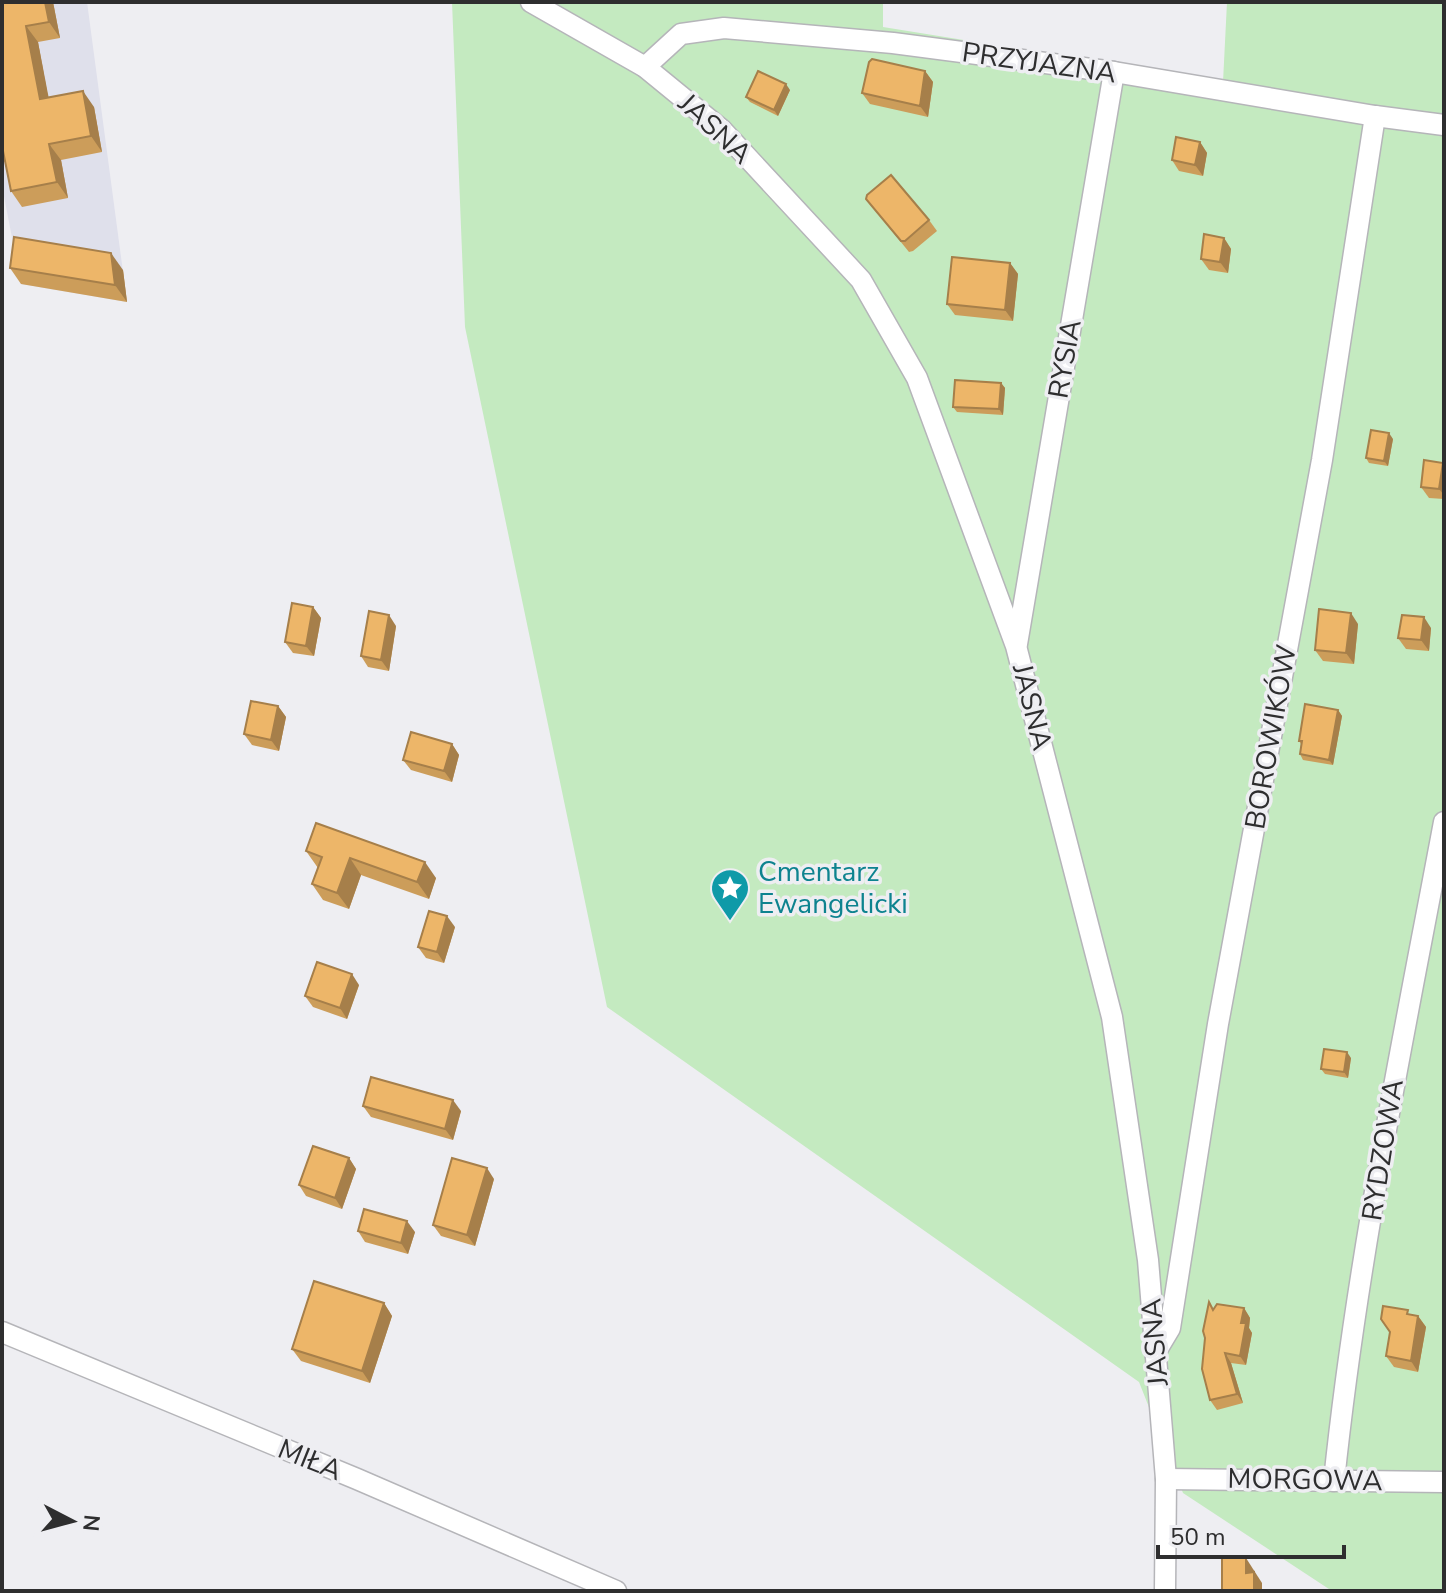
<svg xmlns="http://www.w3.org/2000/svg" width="1446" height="1593" font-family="'Nunito Sans',sans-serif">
<rect width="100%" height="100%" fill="#eeeef2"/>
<polygon fill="#dfe0eb" points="2,2 87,2 127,302 21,284 2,186"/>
<polygon fill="#c4eac0" points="452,2 883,2 883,27 1223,82 1227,2 1444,2 1444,1591 1332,1591 1183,1493 1139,1382 607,1007 465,327"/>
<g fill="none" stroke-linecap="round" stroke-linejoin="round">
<defs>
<g id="minor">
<polyline points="531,2 645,67 722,130 861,280 917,378 1016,646 1112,1017 1148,1260 1166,1479 1165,1591"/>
<polyline points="645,67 681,34 724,28 893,43 1114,72 1375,116 1444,125"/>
<polyline points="1017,644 1114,72"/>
<polyline points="2,1332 357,1479 616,1591"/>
<polyline points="1155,1353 1170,1328 1218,1024 1322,460 1375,116"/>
<polyline points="1166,1479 1444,1482"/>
<path d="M1334,1481C1357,1259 1403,1041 1444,822"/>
</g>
</defs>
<use href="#minor" stroke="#b5b5b9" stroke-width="23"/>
<use href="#minor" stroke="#fff" stroke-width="20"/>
</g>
<g fill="#cc9d5a">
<polygon points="2,2 53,2 60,38 38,42 48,97 94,107 102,152 61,160 68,198 22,207 11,191"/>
<polygon points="925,71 933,82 928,117 870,104 862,93"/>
<polygon points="790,90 778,116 750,102 746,97"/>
<polygon points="1200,142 1207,153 1203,176 1179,171 1172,160"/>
<polygon points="866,199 929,220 937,231 913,251 909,252"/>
<polygon points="1224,238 1231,249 1228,273 1209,270 1201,259"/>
<polygon points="1010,263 1018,274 1013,321 955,315 947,304"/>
<polygon points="10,268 123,270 127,302 21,284"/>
<polygon points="1001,383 1005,388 1003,415 957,412 953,407"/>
<polygon points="1393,439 1388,466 1369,463 1366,458"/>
<polygon points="1444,464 1444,499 1429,498 1421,487"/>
<polygon points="313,607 321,618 314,656 293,653 285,642"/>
<polygon points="1358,624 1354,664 1323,661 1315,650"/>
<polygon points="396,626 389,671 368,667 361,656"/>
<polygon points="1431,628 1429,651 1406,649 1398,638"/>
<polygon points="278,706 286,717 279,751 252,745 244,734"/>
<polygon points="1338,710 1342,716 1333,765 1303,760 1300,754 1301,744 1299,741"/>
<polygon points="452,744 459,755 452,782 411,770 403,760"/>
<polygon points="316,823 436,878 429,899 361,875 349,909 323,900 312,884 318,868 306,851"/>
<polygon points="455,927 444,963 426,958 418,947"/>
<polygon points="359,985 347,1019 313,1007 305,996"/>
<polygon points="1351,1058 1348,1078 1325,1074 1321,1069"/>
<polygon points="363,1106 461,1111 453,1140 371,1117"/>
<polygon points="349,1158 356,1169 342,1209 306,1196 299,1185"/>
<polygon points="494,1179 475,1246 441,1236 433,1225"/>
<polygon points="358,1231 415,1232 408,1254 365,1242"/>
<polygon points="384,1303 392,1316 370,1383 301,1361 292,1349"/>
<polygon points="1244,1308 1250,1318 1249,1328 1252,1333 1246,1365 1231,1363 1243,1403 1217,1410 1210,1400 1214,1309"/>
<polygon points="1411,1315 1418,1316 1426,1327 1418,1372 1394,1367 1386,1356 1390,1332"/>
</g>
<g fill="#a67f4a">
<polygon points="45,2 53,2 60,38 49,22"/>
<polygon points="26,26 38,42 52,115 40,99"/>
<polygon points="925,71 933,82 928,117 920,106"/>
<polygon points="786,84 790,90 778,116 774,110"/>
<polygon points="83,91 94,107 102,152 91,136"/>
<polygon points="1200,142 1207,153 1203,176 1195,165"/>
<polygon points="49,144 61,160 68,198 57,182"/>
<polygon points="1224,238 1231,249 1228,273 1220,262"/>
<polygon points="111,253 123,270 127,302 115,285"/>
<polygon points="1010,263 1018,274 1013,321 1005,310"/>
<polygon points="1001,383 1005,388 1003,415 999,409"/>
<polygon points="1389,433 1393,439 1388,466 1384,461"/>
<polygon points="1443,463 1444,464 1444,495 1439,489"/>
<polygon points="313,607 321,618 314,656 306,646"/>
<polygon points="1351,613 1358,624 1354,664 1346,653"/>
<polygon points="389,615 396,626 389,671 381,660"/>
<polygon points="1424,617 1431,628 1429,651 1421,640"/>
<polygon points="278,706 286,717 279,751 271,740"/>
<polygon points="1338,710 1342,716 1333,765 1329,760"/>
<polygon points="452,744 459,755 452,782 444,771"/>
<polygon points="350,858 361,875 349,909 337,893"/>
<polygon points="425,862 436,878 429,899 417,882"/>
<polygon points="447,916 455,927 444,963 437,952"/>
<polygon points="352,974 359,985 347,1019 340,1008"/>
<polygon points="1347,1052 1351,1058 1348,1078 1344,1072"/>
<polygon points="453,1100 461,1111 453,1140 445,1129"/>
<polygon points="349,1158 356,1169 342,1209 335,1198"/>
<polygon points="487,1168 494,1179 475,1246 467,1235"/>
<polygon points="407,1221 415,1232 408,1254 401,1243"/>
<polygon points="384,1303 392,1316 370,1383 362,1371"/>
<polygon points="1244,1308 1250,1318 1249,1328 1252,1333 1246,1365 1240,1356 1241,1323"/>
<polygon points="1418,1316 1426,1327 1418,1372 1411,1361"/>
<polygon points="1225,1353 1231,1363 1243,1403 1237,1394"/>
<polygon points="1246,1558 1262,1583 1262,1591 1254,1591 1246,1573"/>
</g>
<g fill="#edb669" stroke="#a67f4a" stroke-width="2">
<polygon points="2,2 45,2 49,22 26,26 40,99 83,91 91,136 49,144 57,182 11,191 2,146"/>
<polygon points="872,59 925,71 920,106 862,93 869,62"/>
<polygon points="758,71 786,84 774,110 746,97"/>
<polygon points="1176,137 1200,142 1195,165 1172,160"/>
<polygon points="891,175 929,220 905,241 901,241 866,199 867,195"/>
<polygon points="1204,234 1224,238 1220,262 1201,259"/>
<polygon points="14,237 111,253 115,285 10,268"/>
<polygon points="952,257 1010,263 1005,310 947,304"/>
<polygon points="955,380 1001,383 999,409 953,407"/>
<polygon points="1371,430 1389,433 1384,461 1366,458"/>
<polygon points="1424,460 1443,463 1439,489 1421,487"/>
<polygon points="292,603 313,607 306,646 285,642"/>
<polygon points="1319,609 1351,613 1346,653 1315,650"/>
<polygon points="369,611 389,615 381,660 361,656"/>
<polygon points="1402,615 1424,617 1421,640 1398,638"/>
<polygon points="251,701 278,706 271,740 244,734"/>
<polygon points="1305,704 1338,710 1329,760 1300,754 1302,741 1299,741"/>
<polygon points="411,732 452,744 444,771 403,760"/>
<polygon points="316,823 425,862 417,882 350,858 337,893 312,884 322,857 306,851"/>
<polygon points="429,911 447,916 437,952 418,947"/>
<polygon points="317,962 352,974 340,1008 305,996"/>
<polygon points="1324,1049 1347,1052 1344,1072 1321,1069"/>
<polygon points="371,1077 453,1100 445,1129 363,1106"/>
<polygon points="313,1146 349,1158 335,1198 299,1185"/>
<polygon points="452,1158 487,1168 467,1235 433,1225"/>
<polygon points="364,1209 407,1221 401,1243 358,1231"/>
<polygon points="314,1281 384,1303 362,1371 292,1349"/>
<polygon points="1209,1302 1213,1310 1217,1304 1244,1308 1241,1323 1246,1323 1240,1356 1225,1353 1237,1394 1210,1400 1202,1369 1205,1338 1203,1331"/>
<polygon points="1383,1306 1408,1310 1407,1314 1418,1316 1411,1361 1386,1356 1390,1332 1381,1319"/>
<polygon points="1222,1558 1246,1558 1246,1573 1254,1572 1254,1591 1222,1591"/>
</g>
<defs>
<symbol id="sight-pin" viewBox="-11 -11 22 30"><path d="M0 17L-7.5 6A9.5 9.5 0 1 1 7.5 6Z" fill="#0f9aa8" stroke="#eeeef2"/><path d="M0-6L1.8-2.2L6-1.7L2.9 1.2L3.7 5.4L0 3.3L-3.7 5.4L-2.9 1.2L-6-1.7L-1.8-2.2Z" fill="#fff"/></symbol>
</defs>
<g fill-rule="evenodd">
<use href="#sight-pin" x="708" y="866" width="44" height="60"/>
</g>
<g text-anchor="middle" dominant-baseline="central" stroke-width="7" stroke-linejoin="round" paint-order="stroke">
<g font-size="28" fill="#2e2e2f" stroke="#eeeef2">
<text transform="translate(1039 63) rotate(8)">PRZYJAZNA</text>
<text transform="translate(715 129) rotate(43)">JASNA</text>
<text transform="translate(1065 359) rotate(-80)">RYSIA</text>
<text transform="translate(1032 707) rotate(76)">JASNA</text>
<text transform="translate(1271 737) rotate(-80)">BOROWIKÓW</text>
<text transform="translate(1383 1150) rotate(-81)">RYDZOWA</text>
<text transform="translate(1155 1342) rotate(-95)">JASNA</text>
<text transform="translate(310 1460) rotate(22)">MIŁA</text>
<text transform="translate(1305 1480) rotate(1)">MORGOWA</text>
</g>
<g font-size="28" fill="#0d838f" stroke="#eeeef2" text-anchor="start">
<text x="758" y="872">Cmentarz<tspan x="758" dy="32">Ewangelicki</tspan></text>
</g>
</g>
<rect width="1446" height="1593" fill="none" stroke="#2e2e2f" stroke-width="8"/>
<g transform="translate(72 1521) rotate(96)" stroke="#eeeef2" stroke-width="6" paint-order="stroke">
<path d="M0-6L14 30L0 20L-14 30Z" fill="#2e2e2f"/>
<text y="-12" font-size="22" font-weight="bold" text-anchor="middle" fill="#2e2e2f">N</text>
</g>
<path d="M1158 1545v12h186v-12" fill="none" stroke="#2e2e2f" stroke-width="4"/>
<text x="1170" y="1545" font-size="24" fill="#2e2e2f" stroke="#eeeef2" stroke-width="6" paint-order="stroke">50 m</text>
</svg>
